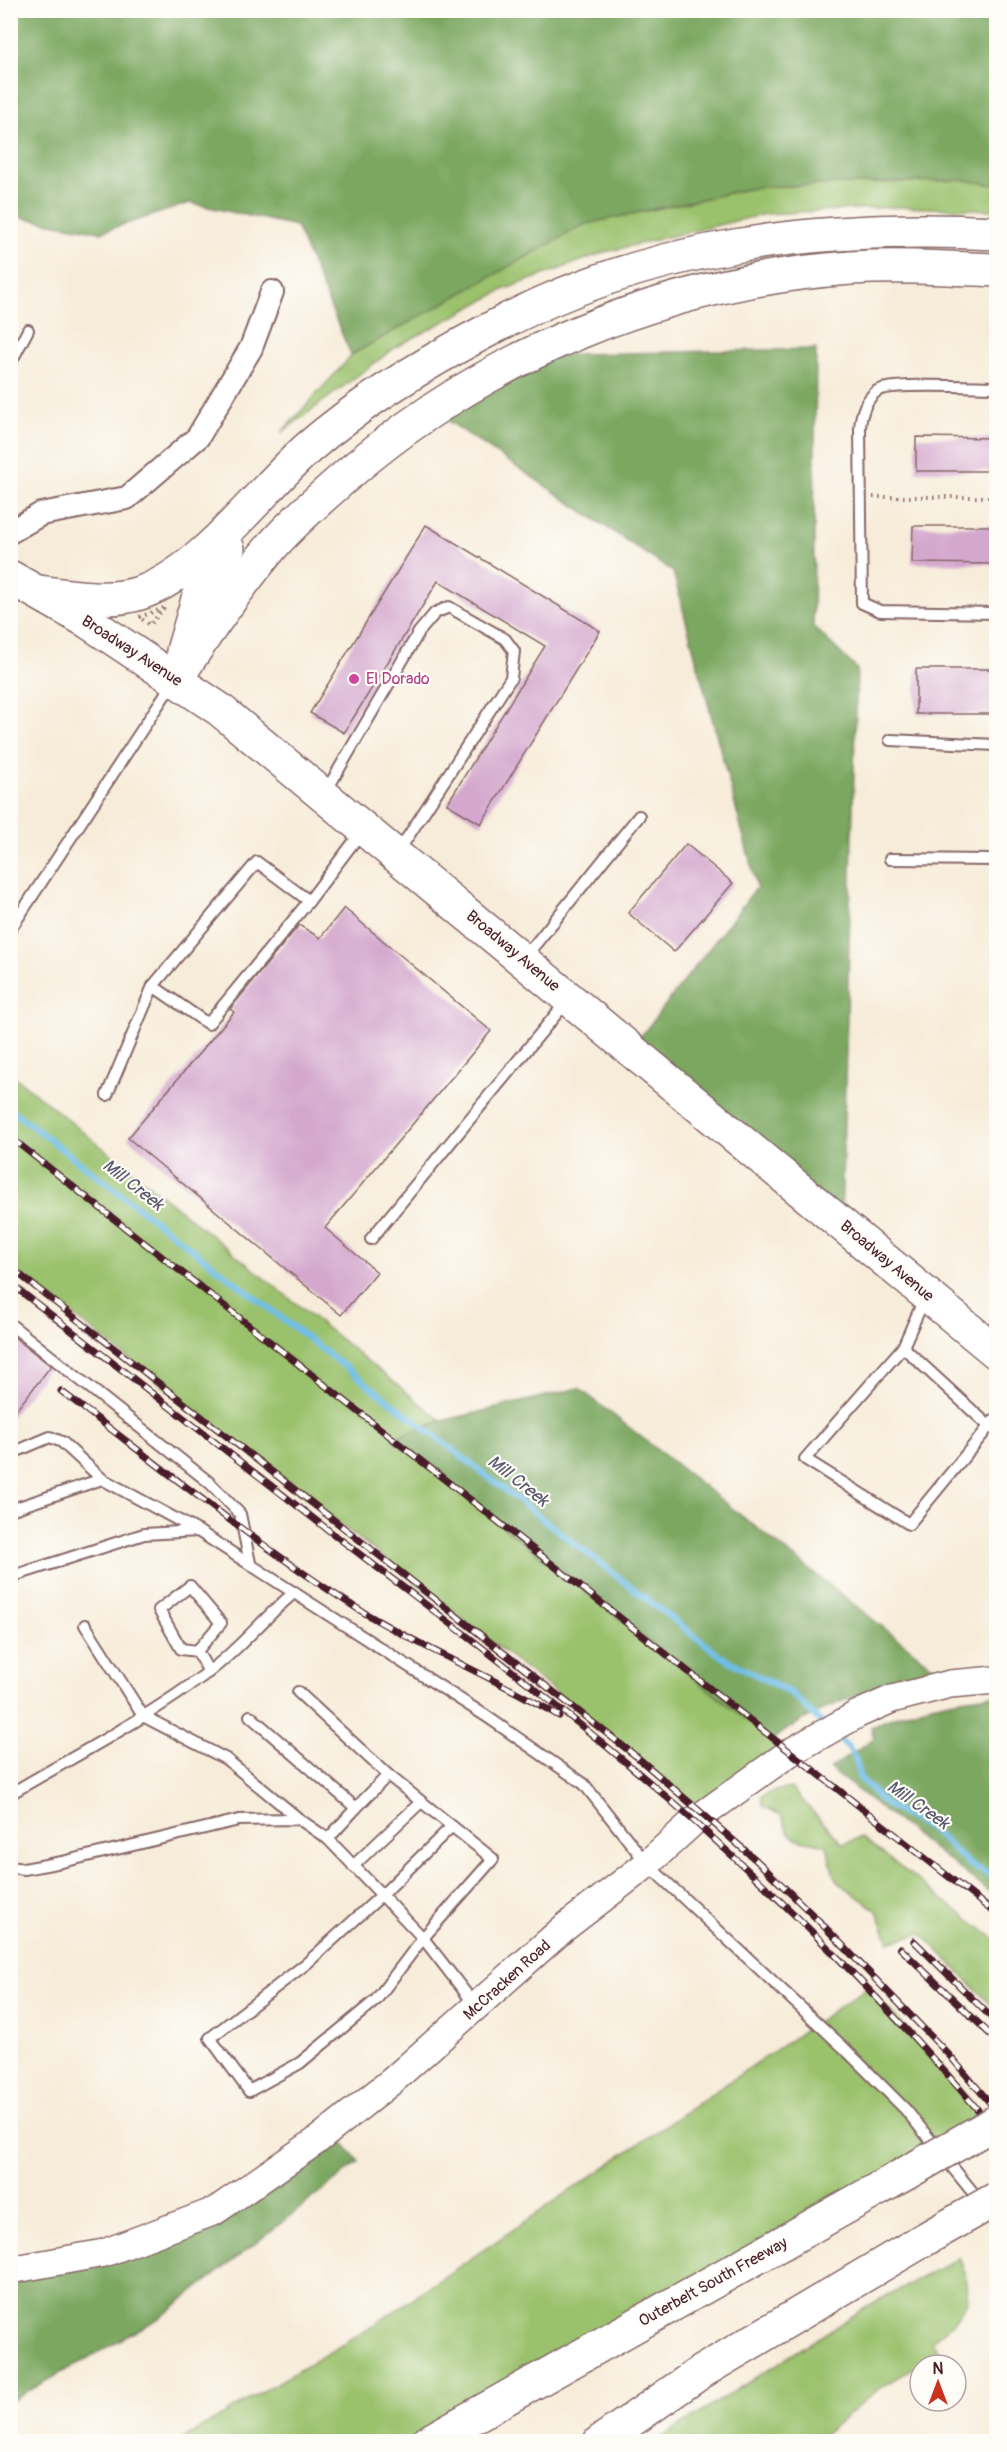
<svg xmlns="http://www.w3.org/2000/svg" width="1007" height="2452" font-family="Pangolin,sans-serif">
<rect width="100%" height="100%" fill="#fdfcf7"/>
<filter id="ink" filterUnits="userSpaceOnUse"><feTurbulence type="fractalNoise" baseFrequency=".0167" numOctaves="2"/><feDisplacementMap in="SourceGraphic" scale="12" xChannelSelector="R" yChannelSelector="G"/><feConvolveMatrix kernelMatrix="1 2 1 2 8 2 1 2 1" color-interpolation-filters="sRGB"/></filter>
<filter id="wash" filterUnits="userSpaceOnUse"><feTurbulence type="fractalNoise" baseFrequency=".008" numOctaves="4" result="noise"/><feDisplacementMap in="SourceGraphic" scale="24" xChannelSelector="R" yChannelSelector="G"/><feGaussianBlur stdDeviation="1.35" result="paint"/><feColorMatrix in="noise" values="0 0 0 0 0 0 0 0 0 0 0 0 0 0 0 0 0 1.4 0 .05"/><feComposite in="paint" operator="in"/></filter>
<g filter="url(#wash)">
<rect width="100%" height="100%" fill="#f7ecd9"/>
<g fill="#9ac16c" stroke="#72704c" stroke-width="1.5">
<polygon points="964,180 996,185 996,210 895,207 765,214 605,252 503,290 396,347 281,433 354,353 585,224 757,187"/>
<polygon points="10,1073 442,1421 392,1439 789,1753 704,1814 562,1697 11,1267"/>
<path d="M791,1788L843,1844L861,1837L996,1940V2010L921,1933L889,1942L877,1911L843,1886L834,1876L827,1846C816,1840 794,1844 787,1830C785,1826 784,1821 782,1816L763,1806L761,1797L773,1791Z"/>
<polygon points="868,1987 933,2057 993,2127 428,2441 177,2442 362,2333"/>
<polygon points="959,2258 965,2272 968,2301 952,2324 932,2341 939,2353 881,2387 817,2441 656,2441 873,2303"/>
</g>
<g fill="#7ba760" stroke="#626346" stroke-width="1.5">
<path d="M15,11H996V185L964,180L757,187L585,224L351,355L296,226L190,203L101,232L18,217C3,150 11,79 15,11Z"/>
<polygon points="816,349 813,626 857,669 841,1223 631,1049 757,887 673,572 432,410 529,355"/>
<path d="M579,1388L936,1669C880,1687 820,1704 772,1740L392,1438L442,1421Z"/>
<path d="M996,1695V1897L830,1769L874,1738L871,1727C912,1707 951,1698 996,1695Z"/>
<polygon points="332,2129 359,2162 161,2317 11,2401 11,2270 215,2211"/>
</g>
<g fill="none" stroke-linecap="round" stroke-linejoin="round">
<g stroke="#6ebee9" stroke-width="6">
<polyline points="10,1109 722,1657 792,1694 824,1725"/>
<polyline points="836,1736 848,1747 856,1760 859,1777 885,1804 934,1832 970,1865 996,1878"/>
</g>
</g>
<g id="blocks">
<g fill="#d4a8ce">
<polygon points="916,437 996,438 996,471 916,471"/>
<polygon points="426,525 600,631 481,824 447,804 545,646 438,581 344,733 310,713"/>
<polygon points="913,526 996,526 996,564 912,563"/>
<rect x="916" y="669" width="80" height="45"/>
<polygon points="686,844 733,883 674,952 628,913"/>
<polygon points="344,908 491,1031 325,1228 377,1272 341,1315 128,1138 234,1012 230,1009 299,925 320,938"/>
<polygon points="10,1334 51,1366 10,1418"/>
</g>
</g>
</g>
<g filter="url(#ink)">
<use href="#blocks" fill-opacity="0" stroke="#876768" stroke-width="1.5"/>
<g fill="none" stroke-linecap="round" stroke-linejoin="round">
<defs>
<g id="service">
<polyline points="10,364 28,330"/>
<path d="M996,387C976,387 890,382 877,391C865,400 861,414 860,428L862,603L880,611L996,613"/>
<polyline points="890,740 996,745"/>
<polyline points="325,793 419,632 435,613 449,607 505,639 514,651 511,678 398,852"/>
<polyline points="890,859 996,860"/>
<polyline points="10,930 174,681"/>
<polyline points="525,957 639,816"/>
<polyline points="153,986 208,1024 309,901"/>
<polyline points="107,1095 153,986 257,862 309,901 362,831"/>
<polyline points="371,1239 567,1001"/>
<polyline points="925,1297 903,1347 805,1459 909,1524 996,1418"/>
<polyline points="10,1324 210,1483 240,1514 250,1563"/>
<polyline points="903,1347 990,1427"/>
<polyline points="10,1454 50,1437 62,1442 102,1479"/>
<polyline points="10,1510 102,1479 198,1531"/>
<polyline points="10,1577 144,1534 198,1531 486,1716 584,1784 647,1864 843,2047 906,2110 996,2221"/>
<polyline points="85,1625 143,1716 226,1759 299,1819"/>
<polyline points="197,1651 181,1649 159,1610 190,1586 221,1623 197,1651 209,1672"/>
<polyline points="298,1692 388,1775 493,1859 423,1938 376,2000 300,2063 249,2091 210,2038 307,1963 382,1895 452,1826"/>
<polyline points="250,1716 356,1808 388,1775"/>
<path d="M10,1794C76,1755 146,1719 207,1673C239,1650 264,1617 295,1592"/>
<polyline points="328,1839 356,1808"/>
<polyline points="353,1866 421,1802"/>
<polyline points="10,1867 24,1869 62,1862 239,1820 299,1819 328,1839 423,1938 475,2005"/>
</g>
<polyline id="minor" points="10,532 41,514 127,498 198,437 251,348 272,292"/>
<polyline id="tertiary" points="10,2270 104,2253 215,2211 315,2142 392,2081 564,1928 647,1864 694,1821 789,1753 858,1714 892,1699 950,1684 996,1680"/>
<polyline id="primary" points="10,577 87,621 219,709 996,1352"/>
<g id="motorway">
<path d="M37,592C71,596 110,604 143,592C202,571 261,490 308,448C363,400 427,362 492,328C647,244 823,224 996,233"/>
<polyline points="183,651 203,582 228,549"/>
<path d="M176,679C206,633 237,587 273,545C295,520 322,497 347,475C487,354 666,281 851,268C899,265 948,268 996,270"/>
<polyline points="428,2442 880,2188"/>
<polyline points="600,2442 701,2372 920,2242"/>
</g>
</defs>
<use href="#service" stroke="#876768" stroke-width="14"/>
<use href="#minor" stroke="#876768" stroke-width="26"/>
<use href="#tertiary" stroke="#876768" stroke-width="30"/>
<use href="#primary" stroke="#876768" stroke-width="36"/>
<use href="#motorway" stroke="#876768" stroke-width="36"/>
<g stroke="#876768" stroke-width="4" stroke-dasharray="1.5 4.5" stroke-linecap="butt">
<polyline points="873,497 996,497"/>
<polygon points="164,608 150,625 139,617"/>
</g>
<use href="#service" stroke="#fff" stroke-width="10"/>
<use href="#minor" stroke="#fff" stroke-width="22"/>
<use href="#tertiary" stroke="#fff" stroke-width="27"/>
<use href="#primary" stroke="#fff" stroke-width="33"/>
<use href="#motorway" stroke="#fff" stroke-width="33"/>
<defs>
<g id="rail">
<polyline points="10,1137 996,1914"/>
<polyline points="10,1267 637,1757 756,1860 819,1921 950,2056 996,2110"/>
<path d="M10,1283C119,1367 227,1452 336,1536C457,1629 581,1720 695,1822C803,1918 903,2021 996,2131"/>
<path d="M61,1391C159,1465 255,1544 358,1609C423,1649 494,1677 559,1716"/>
<polyline points="914,1941 996,2022"/>
<polyline points="900,1948 996,2040"/>
</g>
</defs>
<use href="#rail" stroke="#4a1f2b" stroke-width="7"/>
<use href="#rail" stroke="#fdfcf7" stroke-width="4.5" stroke-dasharray="14" stroke-linecap="butt"/>
<defs>
<g id="motorway-bridge">
<polyline points="880,2188 996,2122"/>
<polyline points="920,2242 996,2199"/>
</g>
</defs>
<use href="#motorway-bridge" stroke="#876768" stroke-width="36" stroke-linecap="butt"/>
<use href="#motorway-bridge" stroke="#fff" stroke-width="33"/>
</g>
</g>
<circle fill="#d1479c" stroke="#fdfcf7" stroke-width="2" cx="354" cy="679" r="6"/>
<g text-anchor="middle" dominant-baseline="central" stroke-width="4.5" stroke-linejoin="round" paint-order="stroke">
<g font-size="16" fill="#4a1f2b" stroke="#fdfcf7">
<text transform="translate(132 651) rotate(33)">Broadway Avenue</text>
<text transform="translate(513 951) rotate(40)">Broadway Avenue</text>
<text transform="translate(887 1261) rotate(40)">Broadway Avenue</text>
<text transform="translate(507 1980) rotate(-42)">McCracken Road</text>
<text transform="translate(713 2282) rotate(-29)">Outerbelt South Freeway</text>
</g>
<g font-size="16" fill="#b23c85" stroke="#fdfcf7" text-anchor="start">
<text x="366" y="679">El Dorado</text>
</g>
<g font-size="18" font-style="italic" fill="#57576e" stroke="#fdfcf7">
<text transform="translate(133 1185) rotate(38)">Mill Creek</text>
<text transform="translate(518 1481) rotate(38)">Mill Creek</text>
<text transform="translate(918 1805) rotate(35)">Mill Creek</text>
</g>
</g>
<rect width="1007" height="2452" fill="none" stroke="#fdfcf7" stroke-width="36"/>
<g transform="translate(938 2383)"><circle r="28" fill="#fdfcf7" stroke="#b5a4a5" stroke-width="1.5"/>
<path d="M0-4.5L10 22L0 15L-10 22Z" fill="#c8321e"/>
<text y="-9" font-size="16" font-weight="bold" text-anchor="middle" fill="#4a1f2b">N</text>
</g>
</svg>
